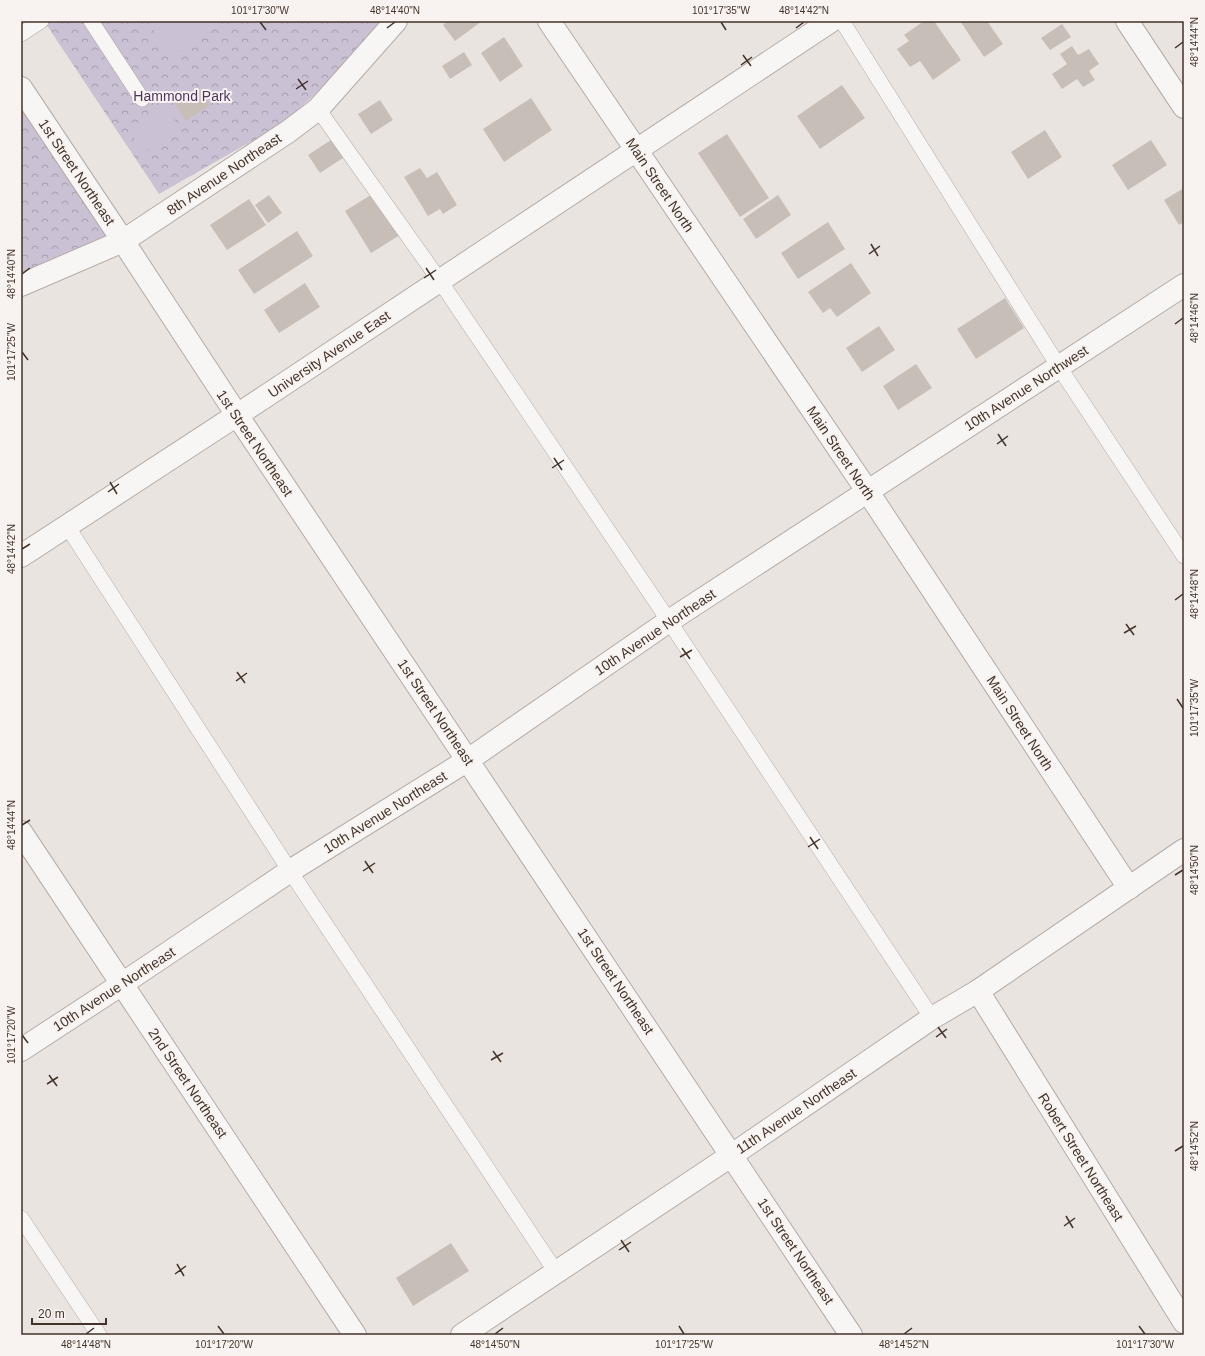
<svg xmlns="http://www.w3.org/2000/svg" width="1205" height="1356" font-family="Arial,sans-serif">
<defs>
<pattern id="forest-crowns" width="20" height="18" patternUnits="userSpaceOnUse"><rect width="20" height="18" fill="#cbc1d5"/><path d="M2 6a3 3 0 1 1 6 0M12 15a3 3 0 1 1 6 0" fill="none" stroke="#a69dad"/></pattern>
</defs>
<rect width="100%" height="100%" fill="#eae4e1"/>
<g fill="url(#forest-crowns)">
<polygon points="44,21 392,21 390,27 282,124 159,194"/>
<polygon points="21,88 123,241 21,285"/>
</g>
<g fill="#cbc1d5">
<polygon points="148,21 217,21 219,23 171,55"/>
<polygon points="165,105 180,128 143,152 128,129"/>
</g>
<g fill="#c8beb8">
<polygon points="448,21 482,21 455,41 443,25"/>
<polygon points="924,21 934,21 961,60 933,80 920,61 910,67 897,49 909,41 904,35"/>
<polygon points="960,21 987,21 1003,44 984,57"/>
<polygon points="1062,24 1071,37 1050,50 1041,38"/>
<polygon points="504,37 523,66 500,82 481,53"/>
<polygon points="1072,46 1078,55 1089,49 1099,64 1089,71 1095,80 1083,87 1077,79 1062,89 1052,74 1067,64 1060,54"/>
<polygon points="464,52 472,65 450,79 442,66"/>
<polygon points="842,85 865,118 820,149 797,116"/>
<polygon points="198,87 210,105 186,121 174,103"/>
<polygon points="531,98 552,130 504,162 483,129"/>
<polygon points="380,100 393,120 371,134 358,114"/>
<polygon points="1045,130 1062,157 1028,179 1011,152"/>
<polygon points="727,134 769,198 740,217 698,153"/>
<polygon points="334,138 346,156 320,173 308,155"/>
<polygon points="1151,140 1167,165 1128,190 1112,165"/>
<polygon points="420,168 427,178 437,172 457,205 443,214 440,209 428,216 404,177"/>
<polygon points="1184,188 1184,222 1179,225 1164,200"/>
<polygon points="374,193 400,235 371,253 345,211"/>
<polygon points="269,195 282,213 268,223 255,205"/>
<polygon points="778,195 791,215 756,239 743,219"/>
<polygon points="249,199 266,225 227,250 210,225"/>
<polygon points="828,222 845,249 798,279 781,253"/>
<polygon points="297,231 313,256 254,294 238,270"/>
<polygon points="851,263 871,293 837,317 830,308 823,313 808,292"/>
<polygon points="305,283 320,307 279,333 264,310"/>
<polygon points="1005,298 1024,328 976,359 957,329"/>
<polygon points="879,326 895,350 862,372 846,348"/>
<polygon points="916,364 932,388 898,410 883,386"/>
<polygon points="451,1243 469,1271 413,1306 396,1278"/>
</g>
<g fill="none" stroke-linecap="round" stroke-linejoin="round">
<defs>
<g id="service">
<polyline points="91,21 142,99"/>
<polyline points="842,21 1059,367 1184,556"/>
<polyline points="21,34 41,21"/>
<polyline points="318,109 440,281 669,621 932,1018"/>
<polyline points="67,526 290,871 556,1272"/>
<polyline points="21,1218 99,1335"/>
</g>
<g id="minor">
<polyline points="549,21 868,492 1129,888"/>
<polyline points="1127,21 1184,107"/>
<polyline points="21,88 123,241 237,415 851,1335"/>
<polyline points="21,285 123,241 289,131 318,109 396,21"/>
<polyline points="21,832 355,1335"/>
<polyline points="978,991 1184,1322"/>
<polyline points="21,1050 122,984 290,871 468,760 669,621 1184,285"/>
</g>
<g id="tertiary">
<polyline points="21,556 266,396 831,21"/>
<polyline points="462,1335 732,1155 932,1018 978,991 1184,850"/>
</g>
</defs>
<use href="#service" stroke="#b5aba6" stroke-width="16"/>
<use href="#minor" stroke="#b5aba6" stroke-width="24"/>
<use href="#tertiary" stroke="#b5aba6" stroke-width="24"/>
<use href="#service" stroke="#f8f6f4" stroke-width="15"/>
<use href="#minor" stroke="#f8f6f4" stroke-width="22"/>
<use href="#tertiary" stroke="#f8f6f4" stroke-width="22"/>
</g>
<path fill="none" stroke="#433328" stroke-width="1.5" d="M260,22L266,30M721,22L726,30M387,28L395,22M796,28L804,22M1175,48L1183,42M743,55L751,66M741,65L752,57M298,79L306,90M296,89L308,81M871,244L878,256M869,254L880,246M426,268L434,280M22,274L30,268M424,278L436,270M1175,324L1183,318M22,352L28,360M998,434L1006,446M997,444L1008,436M554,458L562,470M552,468L564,460M110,482L117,494M108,492L119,484M22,549L30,544M1175,600L1183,594M1126,624L1134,635M1124,633L1136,626M682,648L690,659M680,657L692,650M237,672L245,683M236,681L247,673M1177,699L1183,708M22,825L30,820M810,837L818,849M808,847L820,839M365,861L373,873M363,871L375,863M1175,875L1183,870M938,1027L946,1038M22,1035L28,1043M936,1037L947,1029M493,1051L501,1062M491,1060L503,1053M49,1075L57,1086M47,1084L58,1077M1175,1151L1183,1146M1066,1216L1073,1228M1064,1226L1075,1218M621,1240L629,1252M619,1250L631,1242M177,1264L184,1276M175,1274L186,1266M218,1326L224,1334M679,1326L684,1334M1139,1326L1145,1334M86,1334L94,1328M495,1334L503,1328M904,1334L912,1328"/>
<g text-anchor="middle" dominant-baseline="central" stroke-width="4" stroke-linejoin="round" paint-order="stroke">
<g font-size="14" fill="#4d355f" stroke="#f8f3f1">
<text x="182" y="96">Hammond Park</text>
</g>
<g font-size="14" fill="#433328" stroke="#f8f3f1">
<text transform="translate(77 172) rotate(56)">1st Street Northeast</text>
<text transform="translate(224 174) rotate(-34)">8th Avenue Northeast</text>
<text transform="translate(660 185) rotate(56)">Main Street North</text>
<text transform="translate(329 354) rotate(-34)">University Avenue East</text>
<text transform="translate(1026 388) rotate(-33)">10th Avenue Northwest</text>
<text transform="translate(255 443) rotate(56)">1st Street Northeast</text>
<text transform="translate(841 453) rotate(56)">Main Street North</text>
<text transform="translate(655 632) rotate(-34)">10th Avenue Northeast</text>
<text transform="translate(436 712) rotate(56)">1st Street Northeast</text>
<text transform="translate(1020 723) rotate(57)">Main Street North</text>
<text transform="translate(385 812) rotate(-32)">10th Avenue Northeast</text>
<text transform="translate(616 981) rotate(56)">1st Street Northeast</text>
<text transform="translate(114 989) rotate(-33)">10th Avenue Northeast</text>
<text transform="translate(188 1083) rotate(56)">2nd Street Northeast</text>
<text transform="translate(796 1111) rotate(-34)">11th Avenue Northeast</text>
<text transform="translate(1081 1157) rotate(58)">Robert Street Northeast</text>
<text transform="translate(796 1251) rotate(56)">1st Street Northeast</text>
</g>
</g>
<rect width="1205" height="1356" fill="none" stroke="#f8f3f1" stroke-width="44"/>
<path d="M32 1318v6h74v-6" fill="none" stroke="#433328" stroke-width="2"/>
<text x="38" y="1318" font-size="12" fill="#433328" stroke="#f8f3f1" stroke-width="3" paint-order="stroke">20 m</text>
<rect x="22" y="22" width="1161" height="1312" fill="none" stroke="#433328" stroke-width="1.5"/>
<g font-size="10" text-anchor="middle" fill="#433328">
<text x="260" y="14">101°17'30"W</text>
<text x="395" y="14">48°14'40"N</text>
<text x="721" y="14">101°17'35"W</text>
<text x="804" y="14">48°14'42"N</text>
<text transform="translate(1194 42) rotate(-90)" y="4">48°14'44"N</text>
<text transform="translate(11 274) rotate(-90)" y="4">48°14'40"N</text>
<text transform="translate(1194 318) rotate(-90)" y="4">48°14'46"N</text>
<text transform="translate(11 352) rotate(-90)" y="4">101°17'25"W</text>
<text transform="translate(11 549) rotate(-90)" y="4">48°14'42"N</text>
<text transform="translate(1194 594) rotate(-90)" y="4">48°14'48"N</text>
<text transform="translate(1194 708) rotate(-90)" y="4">101°17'35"W</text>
<text transform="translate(11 825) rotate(-90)" y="4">48°14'44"N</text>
<text transform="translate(1194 870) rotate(-90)" y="4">48°14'50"N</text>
<text transform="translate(11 1035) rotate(-90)" y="4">101°17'20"W</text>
<text transform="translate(1194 1146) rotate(-90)" y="4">48°14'52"N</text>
<text x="86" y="1348">48°14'48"N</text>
<text x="224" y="1348">101°17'20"W</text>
<text x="495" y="1348">48°14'50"N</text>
<text x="684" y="1348">101°17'25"W</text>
<text x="904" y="1348">48°14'52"N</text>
<text x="1145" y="1348">101°17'30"W</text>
</g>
</svg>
